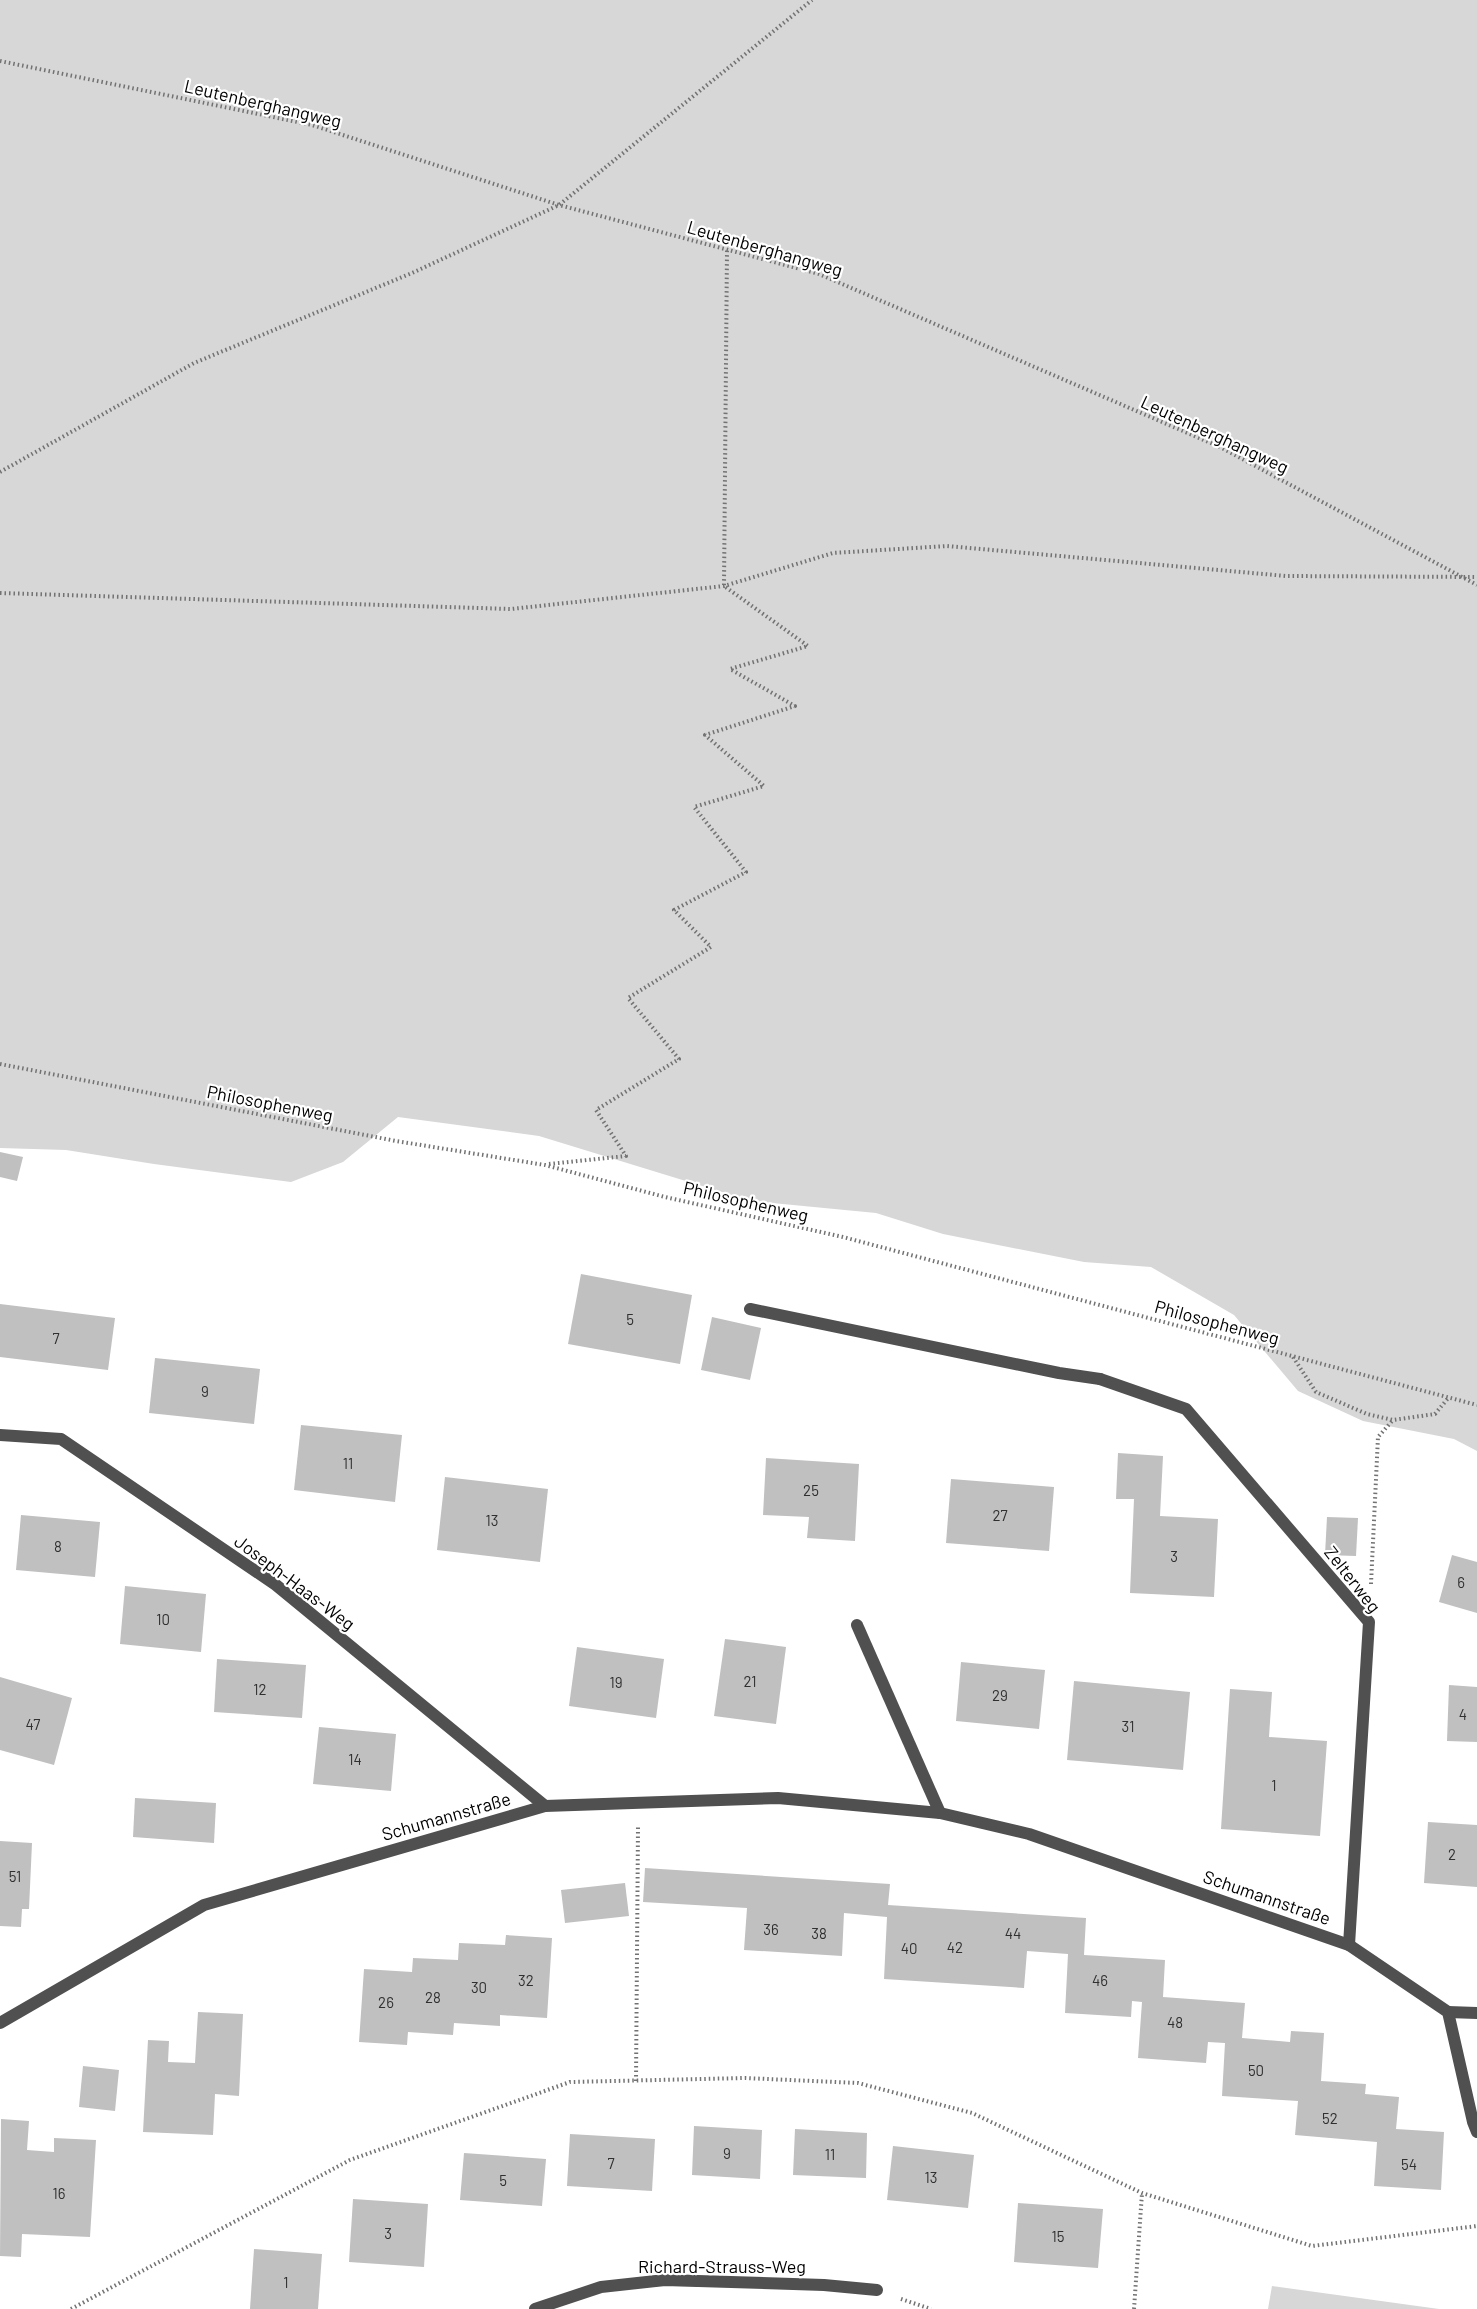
<svg xmlns="http://www.w3.org/2000/svg" width="1477" height="2309" font-family="Barlow,sans-serif">
<rect width="100%" height="100%" fill="#fff"/>
<g fill="#d7d7d7">
<polygon points="0,0 1477,0 1477,1451 1454,1439 1363,1421 1298,1391 1234,1315 1151,1267 1084,1262 943,1234 876,1213 751,1201 539,1136 398,1117 343,1162 291,1182 154,1164 66,1150 0,1148"/>
<polygon points="1272,2286 1439,2309 1268,2309"/>
</g>
<g fill="#c0c0c0">
<polygon points="0,1152 23,1157 17,1181 0,1177"/>
<polygon points="581,1274 692,1295 680,1364 568,1344"/>
<polygon points="0,1304 115,1318 108,1370 0,1357"/>
<polygon points="712,1317 761,1328 750,1380 701,1370"/>
<polygon points="155,1358 260,1369 254,1424 149,1413"/>
<polygon points="301,1425 402,1435 395,1502 294,1490"/>
<polygon points="1118,1453 1163,1456 1160,1516 1218,1519 1214,1597 1130,1593 1134,1499 1116,1499"/>
<polygon points="766,1458 859,1464 855,1541 807,1538 809,1517 763,1515"/>
<polygon points="445,1477 548,1489 540,1562 437,1550"/>
<polygon points="951,1479 1054,1487 1049,1551 946,1543"/>
<polygon points="21,1515 100,1522 95,1577 16,1570"/>
<polygon points="1327,1517 1358,1518 1356,1556 1325,1555"/>
<polygon points="1452,1555 1477,1562 1477,1613 1439,1602"/>
<polygon points="125,1586 206,1594 201,1652 120,1644"/>
<polygon points="725,1639 786,1647 776,1724 714,1716"/>
<polygon points="577,1647 664,1659 656,1718 569,1706"/>
<polygon points="217,1659 306,1665 302,1718 214,1712"/>
<polygon points="961,1662 1045,1670 1039,1729 956,1721"/>
<polygon points="0,1677 72,1698 54,1765 0,1750"/>
<polygon points="1074,1681 1190,1692 1183,1770 1067,1760"/>
<polygon points="1449,1685 1477,1687 1477,1742 1447,1741"/>
<polygon points="1230,1689 1272,1692 1269,1737 1327,1741 1320,1836 1221,1829"/>
<polygon points="319,1727 396,1734 391,1791 313,1784"/>
<polygon points="135,1798 216,1803 214,1843 133,1837"/>
<polygon points="1428,1822 1477,1825 1477,1887 1424,1883"/>
<polygon points="0,1841 32,1843 29,1909 22,1909 21,1927 0,1926"/>
<polygon points="645,1868 890,1884 888,1905 1086,1918 1084,1955 1165,1960 1163,1997 1245,2003 1242,2038 1290,2042 1291,2031 1324,2033 1321,2081 1366,2084 1365,2094 1399,2097 1396,2129 1444,2132 1441,2190 1374,2186 1377,2142 1295,2135 1298,2101 1222,2096 1225,2043 1208,2042 1206,2063 1138,2058 1142,2002 1132,2001 1131,2017 1065,2013 1068,1954 1027,1951 1024,1988 884,1979 887,1917 844,1913 842,1956 744,1950 747,1908 643,1902"/>
<polygon points="625,1883 629,1916 565,1923 561,1890"/>
<polygon points="506,1935 552,1938 547,2018 500,2015 500,2026 454,2023 453,2035 408,2032 407,2045 359,2042 364,1969 412,1972 413,1958 458,1960 459,1943 505,1945"/>
<polygon points="198,2012 243,2014 239,2096 215,2094 213,2135 143,2132 148,2040 169,2041 168,2062 195,2063"/>
<polygon points="83,2066 119,2070 115,2111 79,2107"/>
<polygon points="1,2119 29,2121 27,2150 54,2152 54,2138 96,2140 90,2237 22,2234 21,2257 0,2256"/>
<polygon points="694,2126 762,2130 760,2179 692,2175"/>
<polygon points="795,2129 867,2133 866,2178 793,2175"/>
<polygon points="570,2134 655,2139 652,2191 567,2186"/>
<polygon points="893,2146 974,2155 968,2208 887,2200"/>
<polygon points="464,2153 546,2159 542,2206 460,2200"/>
<polygon points="353,2199 428,2204 424,2267 349,2262"/>
<polygon points="1018,2203 1103,2209 1098,2268 1014,2262"/>
<polygon points="254,2249 322,2254 318,2309 250,2309"/>
</g>
<g fill="none" stroke-linecap="round" stroke-linejoin="round">
<g stroke="#727272" stroke-width="4" stroke-dasharray="1.5 3" stroke-linecap="butt">
<polyline points="0,61 312,125 559,205 819,274 1220,447 1477,585"/>
<polyline points="0,472 194,363 412,273 559,205 812,0"/>
<polyline points="0,593 511,609 724,586 833,553 947,546 1286,576 1477,577"/>
<polyline points="0,1064 396,1141 545,1165 665,1197 843,1237 1477,1405"/>
<polyline points="549,1164 626,1156 596,1110 679,1059 628,998 711,947 674,910 746,872 694,807 764,786 705,735 795,706 730,669 808,646 724,586 727,250"/>
<polyline points="1293,1357 1316,1392 1367,1414 1393,1420 1435,1414 1449,1397"/>
<polyline points="1371,1584 1378,1437 1393,1420"/>
<polyline points="636,2081 638,1827"/>
<polyline points="901,2299 931,2309"/>
<polyline points="71,2309 350,2160 570,2082 745,2078 858,2083 972,2113 1142,2193 1312,2246 1477,2226"/>
<polyline points="1134,2309 1142,2193"/>
</g>
<polyline stroke="#505050" stroke-width="12" points="750,1309 1059,1373 1100,1379"/>
<g stroke="#505050" stroke-width="12">
<polyline points="1100,1379 1186,1409 1369,1622 1349,1945"/>
<polyline points="0,1435 61,1439 276,1585 545,1806"/>
<polyline points="857,1625 940,1813"/>
<polyline points="1448,2012 1477,2013"/>
<polyline points="0,2023 204,1905 545,1806 778,1798 940,1813 1029,1834 1349,1945 1448,2012 1473,2122 1477,2132"/>
<polyline points="535,2309 601,2287 665,2280 824,2285 877,2290"/>
</g>
</g>
<g text-anchor="middle" dominant-baseline="central" stroke-width="4.5" stroke-linejoin="round" paint-order="stroke">
<g font-size="15" fill="#303030">
<text x="630" y="1319">5</text>
<text x="56" y="1338">7</text>
<text x="205" y="1391">9</text>
<text x="348" y="1463">11</text>
<text x="811" y="1490">25</text>
<text x="1000" y="1515">27</text>
<text x="492" y="1520">13</text>
<text x="58" y="1546">8</text>
<text x="1174" y="1556">3</text>
<text x="1461" y="1582">6</text>
<text x="163" y="1619">10</text>
<text x="750" y="1681">21</text>
<text x="616" y="1682">19</text>
<text x="260" y="1689">12</text>
<text x="1000" y="1695">29</text>
<text x="1463" y="1714">4</text>
<text x="33" y="1724">47</text>
<text x="1128" y="1726">31</text>
<text x="355" y="1759">14</text>
<text x="1274" y="1785">1</text>
<text x="1452" y="1854">2</text>
<text x="15" y="1876">51</text>
<text x="771" y="1929">36</text>
<text x="819" y="1933">38</text>
<text x="1013" y="1933">44</text>
<text x="955" y="1947">42</text>
<text x="909" y="1948">40</text>
<text x="526" y="1980">32</text>
<text x="1100" y="1980">46</text>
<text x="479" y="1987">30</text>
<text x="433" y="1997">28</text>
<text x="386" y="2002">26</text>
<text x="1175" y="2022">48</text>
<text x="1256" y="2070">50</text>
<text x="1330" y="2118">52</text>
<text x="727" y="2153">9</text>
<text x="830" y="2154">11</text>
<text x="611" y="2163">7</text>
<text x="1409" y="2164">54</text>
<text x="931" y="2177">13</text>
<text x="503" y="2180">5</text>
<text x="59" y="2193">16</text>
<text x="388" y="2233">3</text>
<text x="1058" y="2236">15</text>
<text x="286" y="2282">1</text>
</g>
<g font-size="18" fill="#000" stroke="#fff">
<text transform="translate(263 103) rotate(13)">Leutenberghangweg</text>
<text transform="translate(765 248) rotate(16)">Leutenberghangweg</text>
<text transform="translate(1215 434) rotate(25)">Leutenberghangweg</text>
<text transform="translate(270 1103) rotate(11)">Philosophenweg</text>
<text transform="translate(746 1201) rotate(13)">Philosophenweg</text>
<text transform="translate(1217 1322) rotate(15)">Philosophenweg</text>
<text transform="translate(1353 1579) rotate(52)">Zelterweg</text>
<text transform="translate(295 1582) rotate(37)">Joseph-Haas-Weg</text>
<text transform="translate(446 1816) rotate(-16)">Schumannstraße</text>
<text transform="translate(1267 1897) rotate(19)">Schumannstraße</text>
<text x="722" y="2266">Richard-Strauss-Weg</text>
</g>
</g>
</svg>
